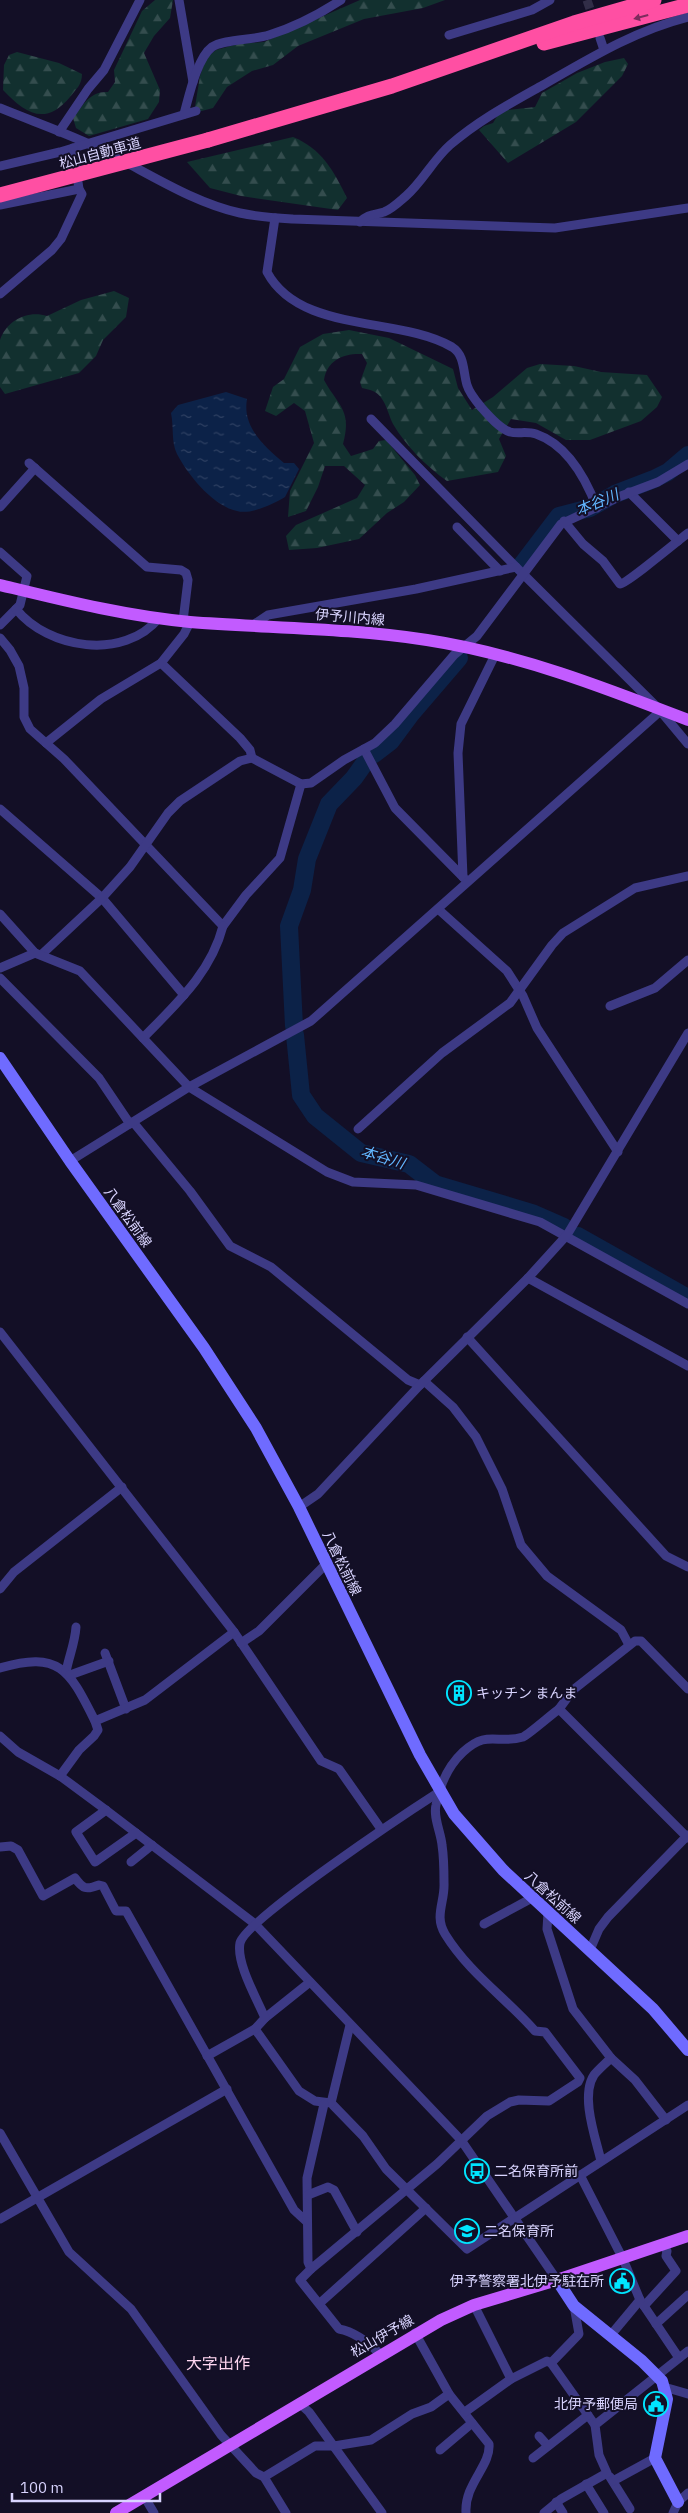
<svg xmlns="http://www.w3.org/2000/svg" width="688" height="2513" font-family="'IBM Plex Sans','Noto Sans JP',sans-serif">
<defs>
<pattern id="forest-firs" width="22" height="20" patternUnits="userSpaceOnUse" patternTransform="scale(1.25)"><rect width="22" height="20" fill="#12302f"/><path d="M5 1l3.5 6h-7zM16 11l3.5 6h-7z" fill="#344d4e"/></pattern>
<pattern id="water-ripples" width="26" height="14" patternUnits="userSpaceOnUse" patternTransform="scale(1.25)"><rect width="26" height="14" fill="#0c2248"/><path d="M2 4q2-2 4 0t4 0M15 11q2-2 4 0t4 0" fill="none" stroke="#2f4163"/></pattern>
</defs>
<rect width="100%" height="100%" fill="#130f26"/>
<g fill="url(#forest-firs)">
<path d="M155,0H173L170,18L154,36L144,53L160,90L159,102L148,119L89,136L76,128L73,118C83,105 90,91 108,92L115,82L114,70L142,11Z"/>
<polygon points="360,0 445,0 423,8 364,19 298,46 273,65 252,71 227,87 213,108 194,113 200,76 206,58 216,50 238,44 264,42"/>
<path d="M17,52L59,63L82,74C82,85 76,89 70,97C45,127 25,113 3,90L4,65L9,55Z"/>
<polygon points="624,58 628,64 622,76 576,122 508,163 479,130 484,126 493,123 499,113 507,110 535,107 542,93 577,73 605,62"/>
<path d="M293,137C322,149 333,170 347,198L338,210L241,196L210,188L187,162Z"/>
<path d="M114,291L129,298L126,317L103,340L96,356L79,373L5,394L0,387C0,375 0,351 0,340C7,320 28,310 47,316L81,300Z"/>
<path d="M349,330L389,338L453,369L458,388L472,410L493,397L527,368L540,364L574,366L601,372L647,375L662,397L657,407L641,421L590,440H566L536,423L511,419L499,439L506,456L498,472L447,481C426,466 406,446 393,424C389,416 387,406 382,399C377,391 371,390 362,388L360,382L367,363L362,354C344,353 327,360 324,380C339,407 352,410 343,444L351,456L373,449L379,441L386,440L415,475L420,485L404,502L387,513L359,539L317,548L289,550L286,536L296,525L357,498L365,485L344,466H325L318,487L306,511L288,517L290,491L314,443L305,411L294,403L276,416L265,411L273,387L284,379L300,347L323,334Z"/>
</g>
<path fill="url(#water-ripples)" d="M226,392L247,399C242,427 264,446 284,463H294L299,469L285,497C273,504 251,515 237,511C213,506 188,475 177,454C171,442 174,427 171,413L178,405Z"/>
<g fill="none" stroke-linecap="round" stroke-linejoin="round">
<g stroke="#0c2248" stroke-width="18">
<polyline points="521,566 559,516 590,508 615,494 654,479 668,472 688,455"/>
<polyline points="374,754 391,741 411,714 459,658"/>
<polyline points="294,1026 289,926 302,890 307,859 329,804 354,778 366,761"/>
<polyline points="295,1035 301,1095 315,1116 361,1153 409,1164 435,1184 532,1213 564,1227"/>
<polyline points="578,1236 688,1298"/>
</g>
<polyline stroke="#312d47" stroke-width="9" stroke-dasharray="9 4.5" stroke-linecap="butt" points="587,0 594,21"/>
<g stroke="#3d3a85" stroke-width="9">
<polyline points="179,0 193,82"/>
<polyline points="449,35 532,10 550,0"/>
<polyline points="600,38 604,50"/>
<path d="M0,108C34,122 69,134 102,150C147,172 191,202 240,213C258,217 276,218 293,219L555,228L688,208"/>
<path d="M184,114C189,96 197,58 212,47C223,39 254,40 269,35C295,27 318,15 341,0"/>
<polyline points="59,132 88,89 104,70 140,0"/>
<polyline points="0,166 60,152 196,111"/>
<polyline points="0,205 79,189"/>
<path d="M275,218L267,272C300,334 399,316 452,347C465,355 463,372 467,385C469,392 476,401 481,407C488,415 499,428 510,432C518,434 527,431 536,434C568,445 586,479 597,508"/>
<path d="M360,222C368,214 374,215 384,212C392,209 399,202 406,196C423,181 433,160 450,145C479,120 511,103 543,85C590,58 636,30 688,17"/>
<polyline points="0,294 52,250 61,239 82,194 79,189 73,148"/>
<polyline points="371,419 516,567"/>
<polyline points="29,463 147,567 181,570 186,573 188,580 183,621"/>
<polyline points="629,492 678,541"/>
<polyline points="0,507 35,468"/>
<path d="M564,521L583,544L603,561L620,584C626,584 679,540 688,533"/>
<polyline points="457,527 500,571"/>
<polyline points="0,552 27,576 20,605 0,625"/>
<path d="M16,609C48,649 124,661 159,618"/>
<polyline points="253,625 268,615 416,589 516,567 658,708 688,744"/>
<polyline points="0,638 10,650 19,666 24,688 24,717 30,729 64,759 223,926 246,895 280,858 301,784"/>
<polyline points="161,663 240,738 250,750 252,758"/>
<polyline points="46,743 101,699 161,663 184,634 190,622"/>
<polyline points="364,749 395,808 464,878"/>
<polyline points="0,809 102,898 184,995"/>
<polyline points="463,877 458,753 461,724 495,655"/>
<polyline points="438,909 507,971 523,996 537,1028 618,1152"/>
<polyline points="0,914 35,953"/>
<polyline points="41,955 102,898 130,867 168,813 180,801 240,761 252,758 301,784 311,783 344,760 375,743 395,724 454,655 477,636 561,524 621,496 658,482 688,464"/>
<polyline points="0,968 35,953 80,971 189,1087 327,1172 353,1182 416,1185 540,1222 688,1304"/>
<polyline points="0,978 99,1078 130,1124"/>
<polyline points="610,1006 655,988 688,960"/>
<path d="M143,1038C176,1004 211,973 223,926"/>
<polyline points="133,1122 190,1191 230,1246 271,1267 408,1380 420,1385"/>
<polyline points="358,1129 442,1053 510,1003 552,945 563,933 635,888 688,876"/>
<polyline points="70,1161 189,1087 311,1021 656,715 658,708"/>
<polyline points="528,1278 688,1366"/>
<polyline points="0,1332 234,1632 321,1761 339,1769 381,1829"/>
<polyline points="467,1337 666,1556 688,1567"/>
<polyline points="424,1381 453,1407 476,1437 502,1489 521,1545 547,1576 621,1630 629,1645"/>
<polyline points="299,1507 318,1494 420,1385 528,1278 567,1235 688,1033"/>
<polyline points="0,1589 14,1572 122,1487"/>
<polyline points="241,1643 259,1631 326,1564"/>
<polyline points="105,1653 126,1709"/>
<path d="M0,1668C61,1650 70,1672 95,1721"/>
<path d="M66,1672C69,1656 75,1643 76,1627"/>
<polyline points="70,1675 109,1661"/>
<polyline points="559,1709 573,1690 635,1641 641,1641 688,1689"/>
<polyline points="0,1736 18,1752 60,1776 106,1810 255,1924 461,2140 557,2280"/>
<polyline points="60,1776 79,1750 94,1736 98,1730 95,1721 145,1700 234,1632"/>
<polyline points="106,1810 76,1832 95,1862 136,1833"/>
<path d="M0,1847L11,1846L18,1850L43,1896L75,1878C83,1889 86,1890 99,1885L103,1886L116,1911H126L294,2210L307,2222"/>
<polyline points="131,1862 152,1845"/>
<polyline points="548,1913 547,1929 573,2009 611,2058 635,2080 666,2120"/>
<polyline points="484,1924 532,1898"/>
<polyline points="590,1950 599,1929 608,1917 688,1835"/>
<polyline points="265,2018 310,1982"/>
<polyline points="255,2029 299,2091 315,2101 331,2103 363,2136 386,2169 467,2249 688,2105"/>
<path d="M207,2056L255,2029L265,2018C257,1999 236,1963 240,1943C245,1920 411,1810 439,1792"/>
<polyline points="331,2103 350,2025"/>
<path d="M324,2104L307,2178L308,2262L311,2269L300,2280L339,2329C355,2332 369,2343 380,2354"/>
<polyline points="0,2133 69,2252 131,2309 221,2435 256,2473 264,2477 286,2513"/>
<path d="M601,2161C596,2139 580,2096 594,2075C599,2069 605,2064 611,2058"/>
<polyline points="580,2175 623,2259 640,2300 679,2358"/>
<polyline points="308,2195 328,2187 334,2190 357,2232"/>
<polyline points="0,2219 227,2089"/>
<path d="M311,2269L437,2164L487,2116L510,2102L519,2100L549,2101L578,2082L580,2078L545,2032L535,2031C506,1998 469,1973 445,1934C434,1916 445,1902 444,1883C444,1871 444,1858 442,1845C441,1833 433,1817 436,1805C440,1784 448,1766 463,1752C488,1729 497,1745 523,1737C528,1735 552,1714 559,1709L688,1838"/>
<polyline points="320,2303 426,2208"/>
<polyline points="474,2305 511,2379"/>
<polyline points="644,2306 676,2271 666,2256 667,2251 663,2245"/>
<polyline points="656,2324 688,2295"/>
<path d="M415,2333L449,2394L489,2444C491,2466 464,2484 466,2513"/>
<polyline points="610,2336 640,2300"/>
<polyline points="551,2363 579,2334 574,2306"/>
<polyline points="664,2387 688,2394"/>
<polyline points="299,2403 309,2412 382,2513"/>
<polyline points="465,2412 511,2379 547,2361 551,2363 595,2425"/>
<polyline points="539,2436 548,2446"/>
<polyline points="440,2450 472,2423"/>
<polyline points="533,2458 588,2415"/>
<polyline points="264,2477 315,2446 334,2446 371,2440 412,2414 431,2407 449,2394"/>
<polyline points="610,2477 630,2509"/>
<polyline points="613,2481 655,2458"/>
<polyline points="586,2484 604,2513"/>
<polyline points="144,2496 154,2513"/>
<polyline points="556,2502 563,2513"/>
<polyline points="544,2513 561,2499 607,2473 599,2455 595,2425 688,2351"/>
<polyline points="673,2513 678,2502 688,2493"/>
</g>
<g stroke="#6f6bff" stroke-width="12">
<polyline points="0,1058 70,1161 204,1348 256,1428 299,1507 420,1755 454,1814 503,1870 653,2009 688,2050"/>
<polyline points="557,2280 574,2306 642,2361 662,2381 667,2399 655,2458 678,2502"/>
</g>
<g stroke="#c25bff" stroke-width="12">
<path d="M0,585C62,600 125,616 190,622C269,628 349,628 427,640C518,654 603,687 688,720"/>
<polyline points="116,2513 441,2320 474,2305 557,2280 688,2236"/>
</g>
<g stroke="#ff4fa3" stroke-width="15">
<polyline points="544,43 688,5"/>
<polyline points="208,140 392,86 574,23 654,0"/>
</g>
<polyline stroke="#ff4fa3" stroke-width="15" points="0,195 208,140"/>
</g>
<defs><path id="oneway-solid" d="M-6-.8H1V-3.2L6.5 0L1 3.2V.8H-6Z" transform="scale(1.25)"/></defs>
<use fill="#7d2c5e" href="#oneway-solid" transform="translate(641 17) rotate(165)"/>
<defs>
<symbol id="building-ring" viewBox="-11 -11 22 22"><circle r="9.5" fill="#130f26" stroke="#00e5ff" stroke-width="1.5"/><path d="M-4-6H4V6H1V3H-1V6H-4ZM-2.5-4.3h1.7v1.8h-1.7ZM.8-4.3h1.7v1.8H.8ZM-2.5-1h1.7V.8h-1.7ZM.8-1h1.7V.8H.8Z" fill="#00e5ff"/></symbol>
<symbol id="bus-ring" viewBox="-11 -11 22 22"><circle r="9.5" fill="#130f26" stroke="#00e5ff" stroke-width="1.5"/><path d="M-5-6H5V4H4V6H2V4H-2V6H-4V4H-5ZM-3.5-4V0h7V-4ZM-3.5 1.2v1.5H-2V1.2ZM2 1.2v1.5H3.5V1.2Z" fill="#00e5ff"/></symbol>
<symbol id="school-ring" viewBox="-11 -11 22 22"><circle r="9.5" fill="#130f26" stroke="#00e5ff" stroke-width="1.5"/><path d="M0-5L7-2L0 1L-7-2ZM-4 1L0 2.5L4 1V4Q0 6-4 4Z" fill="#00e5ff"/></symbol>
<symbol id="civic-ring" viewBox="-11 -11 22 22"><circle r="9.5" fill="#130f26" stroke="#00e5ff" stroke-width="1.5"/><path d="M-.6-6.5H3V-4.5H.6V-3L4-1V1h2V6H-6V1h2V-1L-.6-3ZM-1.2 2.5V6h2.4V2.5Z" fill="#00e5ff"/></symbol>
</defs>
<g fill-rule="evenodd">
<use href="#building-ring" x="445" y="1679" width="28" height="28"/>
<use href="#bus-ring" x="463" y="2157" width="28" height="28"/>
<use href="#school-ring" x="453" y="2217" width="28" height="28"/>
<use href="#civic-ring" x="608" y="2267" width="28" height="28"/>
<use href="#civic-ring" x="642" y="2390" width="28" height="28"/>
</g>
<g text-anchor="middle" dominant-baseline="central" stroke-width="4" stroke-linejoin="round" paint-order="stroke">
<g font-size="14" fill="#d9d4ff" stroke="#130f26">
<text transform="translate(100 153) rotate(-15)">松山自動車道</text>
<text transform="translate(350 617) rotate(5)">伊予川内線</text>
<text transform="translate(128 1217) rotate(54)">八倉松前線</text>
<text transform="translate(342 1563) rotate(64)">八倉松前線</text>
<text transform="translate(553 1897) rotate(42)">八倉松前線</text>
<text transform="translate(382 2336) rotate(-30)">松山伊予線</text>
</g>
<g font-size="14" fill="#d9d4ff" stroke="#130f26" text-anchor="start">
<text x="476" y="1693">キッチン まんま</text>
<text x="494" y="2171">二名保育所前</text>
<text x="484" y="2231">二名保育所</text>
<text x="604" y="2281" text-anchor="end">伊予警察署北伊予駐在所</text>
<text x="638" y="2404" text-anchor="end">北伊予郵便局</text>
</g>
<g font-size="15" font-style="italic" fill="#62b6ff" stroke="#130f26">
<text transform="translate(597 502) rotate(-23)">本谷川</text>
<text transform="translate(383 1157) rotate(17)">本谷川</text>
</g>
<g font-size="16" fill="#ffd6f0" stroke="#130f26">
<text x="218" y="2363">大字出作</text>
</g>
</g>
<path d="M12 2493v8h148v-8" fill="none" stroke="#d9d4ff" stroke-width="2.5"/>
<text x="20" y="2493" font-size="15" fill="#d9d4ff" stroke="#130f26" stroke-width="4" paint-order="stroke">100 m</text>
</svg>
